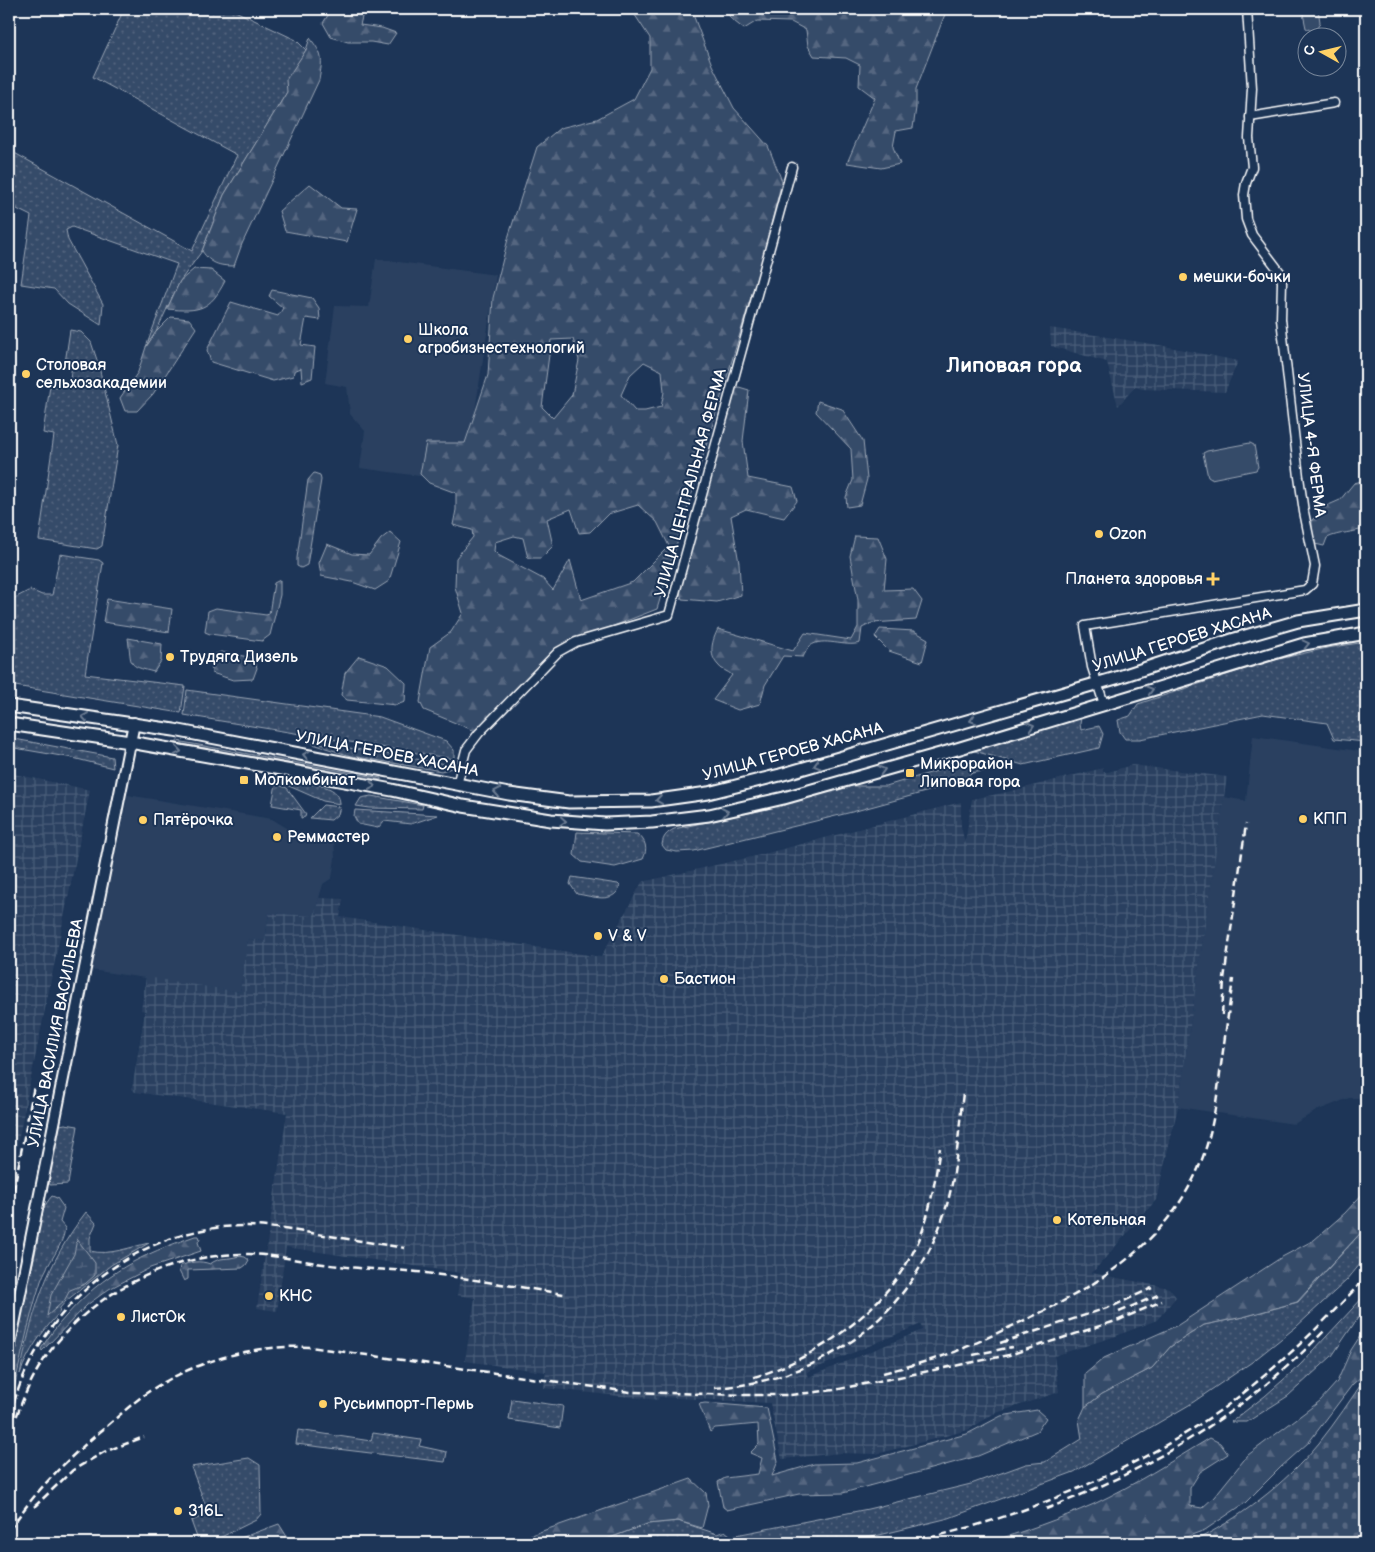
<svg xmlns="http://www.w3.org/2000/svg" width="1375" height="1552" font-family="'Balsamiq Sans',sans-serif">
<defs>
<pattern id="industrial-grid" width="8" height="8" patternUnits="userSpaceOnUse" patternTransform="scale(1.25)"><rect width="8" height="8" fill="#2a4161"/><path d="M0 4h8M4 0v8" fill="none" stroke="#4a5e79"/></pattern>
<pattern id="grass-dots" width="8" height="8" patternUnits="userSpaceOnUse" patternTransform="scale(1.25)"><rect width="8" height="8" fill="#364b69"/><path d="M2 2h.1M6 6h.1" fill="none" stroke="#546680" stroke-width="1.8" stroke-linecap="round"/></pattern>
<pattern id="forest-firs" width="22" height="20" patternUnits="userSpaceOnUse" patternTransform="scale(1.25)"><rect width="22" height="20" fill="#364b69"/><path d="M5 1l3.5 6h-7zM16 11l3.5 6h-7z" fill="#546680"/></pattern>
<pattern id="wetland-marsh" width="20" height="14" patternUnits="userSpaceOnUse" patternTransform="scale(1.25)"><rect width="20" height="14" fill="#364b69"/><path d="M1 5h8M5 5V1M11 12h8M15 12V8" fill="none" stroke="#546680"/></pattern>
<pattern id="cemetery-stones" width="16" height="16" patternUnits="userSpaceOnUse" patternTransform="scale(1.25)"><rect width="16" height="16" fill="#364b69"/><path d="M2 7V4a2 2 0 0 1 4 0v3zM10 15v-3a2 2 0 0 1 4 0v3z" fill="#546680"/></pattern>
</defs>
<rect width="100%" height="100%" fill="#1d3557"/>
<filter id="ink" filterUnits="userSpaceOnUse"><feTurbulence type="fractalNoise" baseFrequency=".02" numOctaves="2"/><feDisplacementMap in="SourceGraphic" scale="10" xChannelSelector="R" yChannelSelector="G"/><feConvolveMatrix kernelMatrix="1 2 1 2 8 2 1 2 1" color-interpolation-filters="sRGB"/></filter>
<g filter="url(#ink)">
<g fill="#2a4161">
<polygon points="376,259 496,275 464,482 360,468 365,431 350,414 347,387 325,383 335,306 369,307"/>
<polygon points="1253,736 1366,752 1366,1098 1349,1098 1316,1111 1294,1124 1178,1107 1224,797 1246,801"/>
<polygon points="128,795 272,819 290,830 334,838 335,858 332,878 323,884 314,916 269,913 265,941 248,939 240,992 91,970"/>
</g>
<g fill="url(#industrial-grid)" fill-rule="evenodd">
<polygon points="1050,328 1159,345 1238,361 1225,392 1142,389 1135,387 1118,406 1107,362 1051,346"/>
<path d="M1132,765L1227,777L1178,1107L1156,1200L1092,1273L1169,1288L1176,1297L1157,1320L1113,1337L1054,1356L1059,1392L993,1414L968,1430L876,1454L840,1453L782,1459L770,1403L659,1397L658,1400L544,1388L546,1372L465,1361L475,1298L457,1295L461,1273L286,1247L277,1311L257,1308L287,1113L135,1092L132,1089L145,1011L141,1010L146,977L240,992L248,939L265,941L269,913L314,916L319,898L343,899L340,917L601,957L642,882L760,855L961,802V826L965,844L972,799L1008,792L1103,768V772H1108ZM921,1324L922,1330L809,1377L807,1372Z"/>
<polygon points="9,773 90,790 9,1185"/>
</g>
<g fill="url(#grass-dots)" stroke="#9aa5b4">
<polygon points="124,9 231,9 296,40 306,50 299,61 287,92 224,195 202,251 180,281 156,332 146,347 177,264 72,227 66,230 68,240 103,304 101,325 68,304 54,289 21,284 31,216 17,209 9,208 9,150 192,251 237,155 93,77"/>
<polygon points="70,330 81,332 91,342 98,363 118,445 102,546 97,549 39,540 54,435 43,433 50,386 69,388 72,364 65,363"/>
<polygon points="60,554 99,560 103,563 85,674 185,686 181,713 9,685 9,601 30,590 42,595 52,595"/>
<polygon points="1366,642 1366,742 1334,739 1327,723 1263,714 1140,739 1125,739 1120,732 1118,720 1130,716 1138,704 1266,662 1327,648"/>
<polygon points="187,690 380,717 446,741 454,750 454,759 184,715"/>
<polygon points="1081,718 1080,724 1081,730 1099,726 1103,734 1099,748 1023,765 971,750"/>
<polygon points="9,738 112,757 113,768 73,758 9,747"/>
<polygon points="177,741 381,778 381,780 177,743 175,742"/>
<polygon points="313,742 452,765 452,768 441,771 351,756 313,744"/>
<path d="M961,763L999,768L972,773L962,782L852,812L694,851L677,852L666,850L662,845C663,836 667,833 674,829L763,810L851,786H886L937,771L941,768Z"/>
<path d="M289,782C305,784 340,782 340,804L323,801L282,783Z"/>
<polygon points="276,784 287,788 306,814 305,817 301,818 301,810 272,805"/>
<polygon points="371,796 423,805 422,809 370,808 356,806 361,798"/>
<polygon points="323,805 340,807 338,814 331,820 310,818"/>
<polygon points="355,810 438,815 411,824 384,821 378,828 358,824 354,816"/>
<path d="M577,832L637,834C646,840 648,849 643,859L615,867L582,862L574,855Z"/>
<path d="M572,877L618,884L620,886C614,905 592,896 577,894L570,884Z"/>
<polygon points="65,1124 78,1126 68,1184 50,1185 48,1179 59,1130 60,1125"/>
<path d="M52,1196L57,1198L64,1208L60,1222L65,1228C63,1247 47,1263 41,1281C27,1324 20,1365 9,1409C9,1356 23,1305 35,1254C40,1232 36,1214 52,1196Z"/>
<path d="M86,1212L96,1223L90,1238V1251C109,1256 130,1247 149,1243L111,1265L66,1301L60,1308L59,1313C42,1332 28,1351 20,1374C32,1311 46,1264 86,1212Z"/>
<polygon points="1366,1227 1366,1257 1347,1280 1296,1327 1252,1362 1189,1405 1074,1472 949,1518 847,1543 596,1543 647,1524 678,1521 717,1534 725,1531 731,1536 868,1509 971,1484 1026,1464 1045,1462 1082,1439 1079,1420 1085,1407 1102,1394 1152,1368 1170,1347 1204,1325 1243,1317 1298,1302"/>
<polygon points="1366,1294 1366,1306 1332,1356 1288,1396 1247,1422 1231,1422 1265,1396 1300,1365"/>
<polygon points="512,1399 563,1406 560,1428 509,1420"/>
<polygon points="298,1430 371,1441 373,1433 421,1440 419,1446 447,1452 445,1462 296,1444"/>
<polygon points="249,1458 260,1465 261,1514 256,1520 209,1543 199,1543 191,1521 209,1514 191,1467"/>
</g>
<g fill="url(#forest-firs)" stroke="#9aa5b4" fill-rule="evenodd">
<polygon points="332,9 364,9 360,25 382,28 396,33 388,45 371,42 348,42 331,37 323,23"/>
<path d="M631,9H691L712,65L734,108L768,146L782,181L761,264L657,609L603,630L558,652L505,701L489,720L475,731L424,710L420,702L430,647L451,632L463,613L455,587L456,558L473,537L472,530L453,525L456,510V493L429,483L420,474L426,443H465L488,375L493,298L509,235L537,147L560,128L597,119L634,99L650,68V38ZM573,339L579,360L572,395L553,418L542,407L551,340ZM644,362L662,371L664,392L661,407L645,411H635L621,395L630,375ZM638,505L657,522L669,546L633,582L581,600L570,560L553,590L543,579L498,555L494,551L495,542L514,536L523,538L528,558H541L553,546L547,519L571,509L579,533L590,532L608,514Z"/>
<polygon points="727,9 947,9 916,89 916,108 913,128 896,131 893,147 900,164 881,168 847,163 875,98 859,86 860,65 846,58 814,56 808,46 806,30 791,22 757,21 744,29 730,18"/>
<path d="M310,38C323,55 323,58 319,80L242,244L234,266C219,266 211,264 202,251L224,195L287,92L286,80L306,50Z"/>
<polygon points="310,184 341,208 357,209 347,242 285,231 279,211"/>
<path d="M194,269L211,270L225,281C210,310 200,312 167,309L180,281Z"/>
<polygon points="272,290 312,298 319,308 320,320 306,318 301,345 315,347 312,378 302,382 301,368 294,371 293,376 273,381 211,362 207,350 231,302 278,316 283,308 269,296"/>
<polygon points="171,317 189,319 196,328 153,394 137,411 125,411 120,398 138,372 146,347 156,332"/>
<polygon points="739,387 749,390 743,441 748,478 793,487 797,501 784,518 746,509 731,516 739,563 741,595 717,602 682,599 679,589 734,389"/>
<polygon points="818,401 842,409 863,441 867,479 860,505 847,507 846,497 853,480 851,449 816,412"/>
<polygon points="314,473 320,475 321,480 307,565 301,568 297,566 297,558 308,480"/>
<path d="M1366,480V528C1353,533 1340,532 1327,538L1324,546L1315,544L1312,533V520L1324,507L1340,500L1354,483Z"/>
<polygon points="390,532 401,542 389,581 375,590 352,582 321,576 319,563 327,544 352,554 369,555 381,539"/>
<path d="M855,536L878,537L887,559L884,590L913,589L922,601L916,620L872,623L862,628L860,643C845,648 823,636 810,646C807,648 805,654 803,657L783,656L765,685L760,704L738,710L713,700L732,675C728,671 721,670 718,665C708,654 712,641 718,629L793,651L805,633L851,640L858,627V600L850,556Z"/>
<polygon points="280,580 280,595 270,635 262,641 210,634 205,632 208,611 216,608 266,615 269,614 274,583"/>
<polygon points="107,599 172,609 169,632 103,622"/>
<polygon points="880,629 914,631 928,639 922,662 889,651 875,637"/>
<path d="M128,638L162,644L161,661L154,672C126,665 132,666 128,638Z"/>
<polygon points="221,652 254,658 257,668 253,679 233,680 212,673 211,656"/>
<polygon points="359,656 388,666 406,683 405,702 396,705 347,700 341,695 345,673"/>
<polygon points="1366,1190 1366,1227 1297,1302 1243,1317 1204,1325 1170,1347 1152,1368 1102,1394 1085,1407 1085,1374 1104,1358 1178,1325 1282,1257 1314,1240 1345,1213"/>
<path d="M195,1236H199L200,1239L198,1242L201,1251L150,1268L109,1289L87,1305L42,1351L41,1349C48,1337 57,1326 66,1316C105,1272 141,1255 195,1236Z"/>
<path d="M239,1256L245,1257L249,1260L246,1265L242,1268L188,1270V1279L184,1281L179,1271L180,1266C190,1262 200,1260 210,1264C221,1256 227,1260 239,1256Z"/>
<path d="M1366,1327V1372L1352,1385L1309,1442L1281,1467L1245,1503L1205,1530L1170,1543H986C1023,1532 1059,1519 1094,1504C1134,1485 1172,1461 1210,1438L1220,1443L1228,1454L1200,1472L1190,1488V1506L1202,1508L1214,1497L1248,1455L1320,1401L1337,1382L1351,1350Z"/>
<polygon points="705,1403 767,1408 778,1461 772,1476 814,1464 857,1463 967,1434 1001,1416 1037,1410 1046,1418 1037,1431 978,1456 843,1493 799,1494 727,1510 723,1507 718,1482 725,1478 758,1474 762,1458 750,1453 759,1444 758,1424 715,1428 710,1432 699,1404"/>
<polygon points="691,1479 706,1493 708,1505 702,1528 678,1521 647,1524 596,1543 508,1543"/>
<polygon points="279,1524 291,1543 227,1543"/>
</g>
<polygon fill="url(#wetland-marsh)" stroke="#9aa5b4" points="77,1239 95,1263 95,1275 85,1284 70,1290 64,1301 47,1316 51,1295 74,1254"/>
<path fill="url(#cemetery-stones)" stroke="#9aa5b4" d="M1366,1377V1543H1190C1238,1520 1285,1484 1319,1443C1336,1422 1351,1399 1366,1377Z"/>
<g fill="#364b69" stroke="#9aa5b4">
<polygon points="1302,9 1318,9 1320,22 1316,31 1312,31 1306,28"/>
<polygon points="1250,443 1254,445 1258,467 1256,470 1211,479 1208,477 1203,453 1207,451"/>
</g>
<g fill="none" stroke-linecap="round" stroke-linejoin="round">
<defs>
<g id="minor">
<polyline points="1250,117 1334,103"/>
<polyline points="1104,704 1092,667 1085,626 1305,590 1312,584 1315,566 1304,512 1299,477 1281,319 1282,282 1280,272 1252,235 1246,219 1244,195 1246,183 1252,167 1249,138 1252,88 1247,9"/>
<polyline points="457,785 466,750 479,733 558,652 576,642 669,615 792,167"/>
</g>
<polyline id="secondary" points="9,1349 134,723"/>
<g id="primary">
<polyline points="9,706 174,730 509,794 569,802 651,801 708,793 780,775 1116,678 1235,639 1298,621 1366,610"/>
<polyline points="9,724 130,742 297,772 392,790 463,806 551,820 605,824 652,822 709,815 784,798 947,752 1304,644 1366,633"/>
</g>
</defs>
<use href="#minor" stroke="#fff" stroke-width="11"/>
<use href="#secondary" stroke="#fff" stroke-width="14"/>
<use href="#primary" stroke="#fff" stroke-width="15"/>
<use href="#minor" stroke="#1d3557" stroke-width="8"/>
<use href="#secondary" stroke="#1d3557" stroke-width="10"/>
<use href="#primary" stroke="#1d3557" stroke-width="11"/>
<g stroke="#fff" stroke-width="2.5" stroke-dasharray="8 4" stroke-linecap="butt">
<polyline points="1222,1015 1224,979 1246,824"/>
<polyline points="9,1214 34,1086"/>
<polyline points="1119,1312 1158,1295"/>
<polyline points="1000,1343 1113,1306 1152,1288"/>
<polyline points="973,1355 1012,1347"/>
<path d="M883,1373C909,1366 935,1360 959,1350C982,1341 1003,1330 1025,1320C1099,1286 1169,1241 1201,1162C1213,1131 1217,1098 1221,1065C1225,1037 1229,1008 1233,979"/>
<path d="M754,1377C821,1357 890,1306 919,1240C931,1211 935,1179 940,1148"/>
<path d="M714,1388C821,1381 908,1320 943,1217C957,1178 958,1134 963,1093"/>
<path d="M14,1402C45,1301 140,1225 247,1226C268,1226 290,1230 311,1233C342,1238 374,1243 405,1248"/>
<path d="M9,1439C17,1414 25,1391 38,1369C82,1297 165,1253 249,1254C279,1255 309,1263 339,1266C368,1270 397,1269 426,1273C472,1279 518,1287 564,1294"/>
<polyline points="34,1507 73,1470 104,1452 144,1437"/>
<path d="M1046,1509C1153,1468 1246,1412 1326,1329"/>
<path d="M9,1531C34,1492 66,1460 101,1431C117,1418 131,1404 148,1392C195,1361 253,1344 310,1347L630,1392L746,1395H790L834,1390L1009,1355L1119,1320L1162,1301"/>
<path d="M905,1543C1015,1521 1143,1469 1233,1401C1281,1364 1325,1322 1366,1277"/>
</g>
</g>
<defs><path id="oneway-chevron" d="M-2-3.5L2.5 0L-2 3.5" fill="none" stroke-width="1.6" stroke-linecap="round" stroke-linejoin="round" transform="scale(1.25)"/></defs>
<g stroke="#6c7c92">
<use href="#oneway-chevron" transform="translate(1306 644) rotate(-13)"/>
<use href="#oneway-chevron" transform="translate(1150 690) rotate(-17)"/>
<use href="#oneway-chevron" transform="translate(85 717) rotate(-172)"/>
<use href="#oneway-chevron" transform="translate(973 720) rotate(164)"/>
<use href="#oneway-chevron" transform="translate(1031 726) rotate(-17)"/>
<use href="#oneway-chevron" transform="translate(178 751) rotate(10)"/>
<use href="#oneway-chevron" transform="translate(306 755) rotate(-169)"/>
<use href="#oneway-chevron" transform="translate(817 765) rotate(164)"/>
<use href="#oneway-chevron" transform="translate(882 770) rotate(-16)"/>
<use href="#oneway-chevron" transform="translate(372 786) rotate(11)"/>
<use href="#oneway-chevron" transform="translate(497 792) rotate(-170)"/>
<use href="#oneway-chevron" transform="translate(659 800) rotate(172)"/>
<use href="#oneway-chevron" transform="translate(725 812) rotate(-11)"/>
<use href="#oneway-chevron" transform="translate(563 821) rotate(4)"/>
</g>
</g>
<g fill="#ffd166" stroke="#1d3557" stroke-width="2">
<circle cx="1183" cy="277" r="5"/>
<circle cx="408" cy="339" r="5"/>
<circle cx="26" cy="374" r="5"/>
<circle cx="1099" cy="534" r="5"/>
<path d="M1210.5 571.5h5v5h5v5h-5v5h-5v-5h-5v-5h5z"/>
<circle cx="170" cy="657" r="5"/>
<rect x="905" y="768" width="10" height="10" rx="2.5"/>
<rect x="239" y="775" width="10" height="10" rx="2.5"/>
<circle cx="1303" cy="819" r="5"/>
<circle cx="143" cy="820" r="5"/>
<circle cx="277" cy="837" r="5"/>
<circle cx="598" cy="936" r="5"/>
<circle cx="664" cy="979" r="5"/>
<circle cx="1057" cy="1220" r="5"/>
<circle cx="269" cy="1296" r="5"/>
<circle cx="121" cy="1317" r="5"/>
<circle cx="323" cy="1404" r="5"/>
<circle cx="178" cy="1511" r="5"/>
</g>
<g text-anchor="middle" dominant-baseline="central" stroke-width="4" stroke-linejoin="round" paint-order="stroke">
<g font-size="16" fill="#fff" stroke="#1d3557" text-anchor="start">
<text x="1193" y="277">мешки-бочки</text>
<text x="418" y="330">Школа<tspan x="418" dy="18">агробизнестехнологий</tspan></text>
<text x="36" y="365">Столовая<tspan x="36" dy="18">сельхозакадемии</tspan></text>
<text x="1109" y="534">Ozon</text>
<text x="1203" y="579" text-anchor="end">Планета здоровья</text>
<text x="180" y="657">Трудяга Дизель</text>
<text x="920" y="764">Микрорайон<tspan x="920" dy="18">Липовая гора</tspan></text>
<text x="254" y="780">Молкомбинат</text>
<text x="1313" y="819">КПП</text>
<text x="153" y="820">Пятёрочка</text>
<text x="287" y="837">Реммастер</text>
<text x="608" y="936">V &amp; V</text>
<text x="674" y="979">Бастион</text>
<text x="1067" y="1220">Котельная</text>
<text x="279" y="1296">КНС</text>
<text x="131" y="1317">ЛистОк</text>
<text x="333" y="1404">Русьимпорт-Пермь</text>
<text x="188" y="1511">316L</text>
</g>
<g font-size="16" fill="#fff" stroke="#1d3557">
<text transform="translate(1311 445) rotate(83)">УЛИЦА 4-Я ФЕРМА</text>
<text transform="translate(691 483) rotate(-75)">УЛИЦА ЦЕНТРАЛЬНАЯ ФЕРМА</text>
<text transform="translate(1182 640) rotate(-17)">УЛИЦА ГЕРОЕВ ХАСАНА</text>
<text transform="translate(793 752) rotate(-15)">УЛИЦА ГЕРОЕВ ХАСАНА</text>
<text transform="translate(387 754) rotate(11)">УЛИЦА ГЕРОЕВ ХАСАНА</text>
<text transform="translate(56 1033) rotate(-79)">УЛИЦА ВАСИЛИЯ ВАСИЛЬЕВА</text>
</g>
<g font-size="21" font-weight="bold" fill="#fff" stroke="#1d3557">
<text x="1014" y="365">Липовая гора</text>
</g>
</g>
<rect width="1375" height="1552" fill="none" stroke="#1d3557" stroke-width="30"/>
<rect x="15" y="15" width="1345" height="1522" fill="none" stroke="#fff" stroke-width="2" filter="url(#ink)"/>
<g transform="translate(1322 52) rotate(278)"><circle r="24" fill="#1d3557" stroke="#77869a"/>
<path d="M0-4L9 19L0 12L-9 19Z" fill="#ffd166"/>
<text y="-8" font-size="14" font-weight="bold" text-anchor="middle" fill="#ffffff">С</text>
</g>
</svg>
